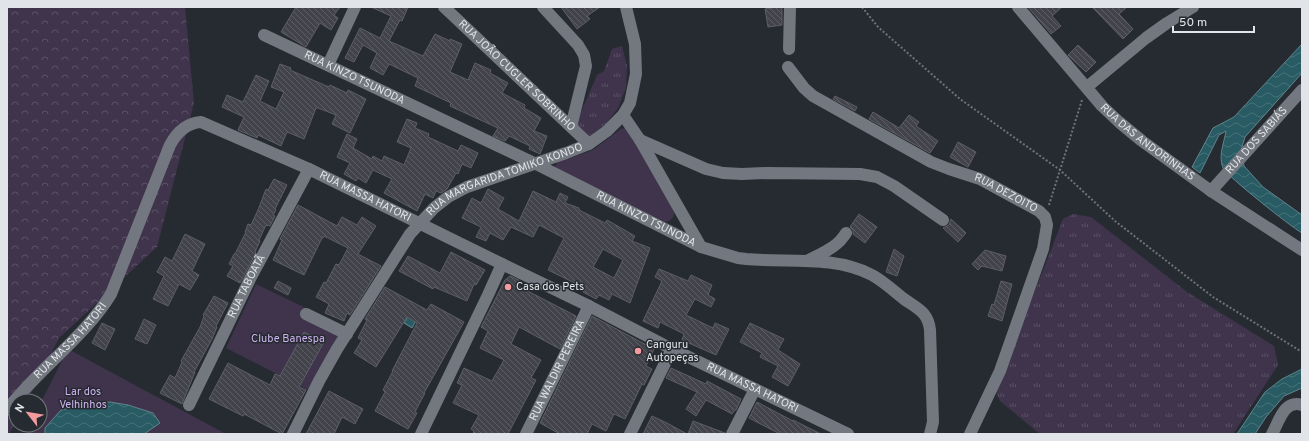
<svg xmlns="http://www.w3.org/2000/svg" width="1309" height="441" font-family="Overpass,sans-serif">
<defs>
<pattern id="grass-tufts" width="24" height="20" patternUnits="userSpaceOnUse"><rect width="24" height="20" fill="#3f344c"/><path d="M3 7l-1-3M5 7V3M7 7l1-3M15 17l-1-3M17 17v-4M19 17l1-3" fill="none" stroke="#5a5166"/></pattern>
<pattern id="forest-crowns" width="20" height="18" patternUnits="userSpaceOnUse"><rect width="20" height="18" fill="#3f344c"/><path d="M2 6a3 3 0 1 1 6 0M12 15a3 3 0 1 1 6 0" fill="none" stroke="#5a5166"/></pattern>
<pattern id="water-waves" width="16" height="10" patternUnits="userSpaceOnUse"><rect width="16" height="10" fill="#285b63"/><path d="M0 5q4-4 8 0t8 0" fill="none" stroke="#477279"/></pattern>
<pattern id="building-back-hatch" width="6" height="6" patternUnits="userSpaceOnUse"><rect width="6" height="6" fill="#42434b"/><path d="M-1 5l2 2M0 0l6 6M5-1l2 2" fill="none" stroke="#5d5e65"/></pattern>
</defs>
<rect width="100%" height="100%" fill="#262b31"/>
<g fill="url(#grass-tufts)">
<polygon points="622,46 627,66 626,88 618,108 605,125 588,137 576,124 597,75 604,71 612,49"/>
<polygon points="1073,214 1091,217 1187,292 1274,346 1278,365 1233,434 1040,434 1000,401 996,392 1001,378 1063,219"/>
</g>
<polygon fill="url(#forest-crowns)" points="7,7 185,7 194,103 157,247 59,338 27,401 16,401 16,421 9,434 7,434"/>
<g fill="#3f344c">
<path d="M625,128L628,131L674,212C674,218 671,221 665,222L556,170L555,166L558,162L593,150L621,129Z"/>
<polygon points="256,284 347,328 310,391 226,348"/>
<polygon points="68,349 226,434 25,434 29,425 40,425 40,404"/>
</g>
<g fill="url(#water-waves)" stroke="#60848b">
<path d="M1302,44V73L1245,137L1241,150L1244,166L1263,187L1302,215V233C1291,227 1227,176 1223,168C1218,156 1224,143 1226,131L1219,135L1200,173L1192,167L1213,128L1234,117Z"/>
<polygon points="411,311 419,315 412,328 404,323"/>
<polygon points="1302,369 1302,388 1284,396 1266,417 1255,434 1237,434 1265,392 1282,379"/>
<polygon points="110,402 128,405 153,413 160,423 144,434 45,434 45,428 61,410 87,404"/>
</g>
<g fill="url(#building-back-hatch)" stroke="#5d5e66" fill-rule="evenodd">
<polygon points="296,7 340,7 334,15 338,18 331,30 320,23 306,47 281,32"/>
<polygon points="371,7 408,7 402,21 400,20 389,41 423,56 435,34 450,41 450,39 462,44 450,72 468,80 475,63 491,70 490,73 508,83 502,93 525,105 524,108 541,118 534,131 547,136 540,154 529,149 530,146 509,136 505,141 493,136 498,128 450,106 451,103 415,86 418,78 389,64 383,75 370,68 377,53 363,45 354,62 345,58 360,28 380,38 391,16"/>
<polygon points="561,7 600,7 587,16 590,19 577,29"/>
<polygon points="777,7 782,7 782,25 768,27 765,9"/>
<polygon points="1028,7 1062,7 1052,16 1061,26 1051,34"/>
<polygon points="1092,7 1127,7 1119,14 1133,29 1123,39"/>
<polygon points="1078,45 1096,62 1086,72 1068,55"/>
<polygon points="280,64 291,68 290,70 329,87 330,85 347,93 348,90 366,99 350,133 332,124 336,115 318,108 316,108 304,139 287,132 281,146 258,135 257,138 238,130 244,117 222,107 227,95 243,102 256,75 269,81 260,101 276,109 284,92 271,87"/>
<polygon points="835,96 857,107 855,111 833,99"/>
<polygon points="873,112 899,128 909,115 919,122 916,126 938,141 930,153 869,119"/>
<polygon points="407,119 417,123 415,128 429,134 428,137 458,151 461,145 478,153 471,168 462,164 458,174 456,173 447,189 441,193 436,191 433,198 425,194 417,211 384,193 392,179 373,170 366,183 358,178 356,181 344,174 350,163 337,157 347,134 357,139 353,148 372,159 373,156 382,161 384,156 404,165 411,148 397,142"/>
<polygon points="958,142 976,152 968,167 950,157"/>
<polygon points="274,179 287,185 275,209 276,210 273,215 275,216 270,226 266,225 259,240 260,241 255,252 256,253 240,283 227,276 233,266 229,264 234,254 235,254 246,232 245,232 248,224 251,225 258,210 266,189 268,190"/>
<path d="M488,189L504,198L498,209L519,221L533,191L556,202L560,193L568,197L565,203L579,208V210L605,223L607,220L635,236L632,241L650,248L630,303L612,294L609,300L599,295L596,299L583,292L585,288L548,270L564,238L539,225L533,237L511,227L503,240L490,233L486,241L476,237L481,227L462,218L472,198L481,203ZM603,249L623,260L614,278L593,267Z"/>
<polygon points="298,205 337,226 342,217 357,225 362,217 376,226 358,254 381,266 350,315 347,313 344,321 325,313 329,304 316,297 324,282 326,283 336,264 339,265 348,248 324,236 323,238 322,238 304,275 273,260 282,240 280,239"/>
<polygon points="859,214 877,227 865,243 853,234 853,230 850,227"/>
<polygon points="951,219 966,233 958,242 943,228 949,225"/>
<polygon points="185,234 205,244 192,271 199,275 190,290 179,284 168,306 153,299 164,276 157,272 165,257 172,261"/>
<polygon points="894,249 904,256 897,276 886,272"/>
<polygon points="985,250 1006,256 1002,271 982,266 978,270 972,264"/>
<polygon points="451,252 485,270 476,285 474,284 467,301 434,287 433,289 399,271 408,256 440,273"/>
<polygon points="659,269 688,281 691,275 712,285 708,295 715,299 711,307 695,299 686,315 713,328 715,323 729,329 716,355 682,340 684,334 660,322 658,328 643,321 662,281 655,277"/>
<polygon points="510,276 519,280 516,285 576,316 560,349 519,327 511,344 541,360 531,378 536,380 508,434 473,434 474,431 471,429 479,415 453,403 462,385 457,383 464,368 492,381 504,360 480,348 488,331 481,327 505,280"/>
<polygon points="278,281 291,288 288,295 274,288"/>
<polygon points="1001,281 1012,284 1002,321 988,316 992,304 994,305"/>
<polygon points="385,287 427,310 431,304 464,322 424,393 425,393 415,412 417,413 408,429 375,411 385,392 383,390 393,371 392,371 417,323 407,317 376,367 354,353 362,340 358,338 367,320 365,319"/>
<polygon points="214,296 228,303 216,326 217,327 212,339 194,372 195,372 182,404 160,393 170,375 175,378 182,362 181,361 200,327 204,316 203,315"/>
<polygon points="592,316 654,349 646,366 652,369 644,385 642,384 625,419 614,414 606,431 592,424 587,434 560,434 540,423"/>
<polygon points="144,319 156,325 147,344 135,339"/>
<polygon points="102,323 115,329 105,350 92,343"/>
<polygon points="750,323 784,339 778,350 800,364 788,386 772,377 778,366 760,357 762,353 740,342"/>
<polygon points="304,332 324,342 299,387 306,390 282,434 244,414 243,416 209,399 228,363 270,385 275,374 280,376"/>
<polygon points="671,368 706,384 707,381 741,399 736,410 735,410 732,414 706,400 696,416 686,409 697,392 666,378"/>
<polygon points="329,391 363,409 355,424 342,417 334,434 306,434"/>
<polygon points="757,402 793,421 793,420 821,434 780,434 749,418"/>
<polygon points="652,416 667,423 687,434 643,434"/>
<polygon points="693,421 725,433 725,434 688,434"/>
</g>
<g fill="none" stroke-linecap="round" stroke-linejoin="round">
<g stroke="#6f7378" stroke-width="2" stroke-dasharray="2 2" stroke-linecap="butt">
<polyline points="862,7 878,27 960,99 1060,170 1115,221 1213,297 1302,352"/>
<polyline points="1049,205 1082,100"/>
</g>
<g stroke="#737880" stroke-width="12">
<path id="s1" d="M444,7L589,144"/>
<polyline points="543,7 578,45 584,55 586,66 571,127"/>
<path id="s2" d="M1018,7L1102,106L1119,122L1142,141L1211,191L1302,250"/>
<path id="s3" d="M264,35L536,164L701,247L738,258L746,259C788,263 833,255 872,275C883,281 894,291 904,299C918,309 928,312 930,330L933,422L930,434"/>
<polyline points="789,49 790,7"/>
<polyline points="328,65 355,7"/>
<path id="s4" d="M788,67L804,88L813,96L931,162L949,169L980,179L1039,211L1045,217L1047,225L1043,249L1000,371L970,434"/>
<polyline points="1087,87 1146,38 1167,23 1193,7"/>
<polyline points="623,115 640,140 701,247"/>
<polyline points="640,140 706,169 723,173 742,174 767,173 860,174 877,177 894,186 943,220"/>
<path id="s5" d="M1211,191L1302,90"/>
<path d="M807,261C822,253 837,248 846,233"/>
<polyline points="306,314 347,334"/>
<path id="s6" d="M189,405L251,277L309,169"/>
<path id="s7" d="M7,410C38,369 84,338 111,294L170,145C177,132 186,123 201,122L309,169L502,264L589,306L672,349L848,434"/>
<path id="s8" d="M293,434L319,381L337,349L410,234L434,208L448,197L467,187L566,153L589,144L607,131L623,115L630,103L636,74L635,44L626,7"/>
<polyline points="421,434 488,295 502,264"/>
<path id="s9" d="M526,434L589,306"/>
<polyline points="630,434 672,349"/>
<polyline points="732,434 755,389"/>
<path d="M1272,434C1279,422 1284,399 1302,405"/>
</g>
</g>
<g fill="#f59b9d" stroke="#262b31" stroke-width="1.5">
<circle cx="508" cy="287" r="4"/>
<circle cx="638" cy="351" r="4"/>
</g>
<g text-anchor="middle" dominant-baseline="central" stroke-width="3" stroke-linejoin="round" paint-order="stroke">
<g font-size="11" fill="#e1e4e8" stroke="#262b31">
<text stroke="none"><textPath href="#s1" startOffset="100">RUA JOÃO CUGLER SOBRINHO</textPath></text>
<text stroke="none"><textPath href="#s3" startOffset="100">RUA KINZO TSUNODA</textPath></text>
<text stroke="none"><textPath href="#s5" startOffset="68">RUA DOS SABIÁS</textPath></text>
<text stroke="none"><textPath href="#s2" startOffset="188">RUA DAS ANDORINHAS</textPath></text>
<text stroke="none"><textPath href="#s8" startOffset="344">RUA MARGARIDA TOMIKO KONDO</textPath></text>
<text stroke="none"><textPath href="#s4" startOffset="255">RUA DEZOITO</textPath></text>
<text stroke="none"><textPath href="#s7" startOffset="537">RUA MASSA HATORI</textPath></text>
<text stroke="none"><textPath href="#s3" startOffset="424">RUA KINZO TSUNODA</textPath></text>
<text stroke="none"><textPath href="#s6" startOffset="132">RUA TABOATÃ</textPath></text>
<text stroke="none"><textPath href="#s7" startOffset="94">RUA MASSA HATORI</textPath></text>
<text stroke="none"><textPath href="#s9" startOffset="71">RUA WALDIR PEREIRA</textPath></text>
<text stroke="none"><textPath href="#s7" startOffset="969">RUA MASSA HATORI</textPath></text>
</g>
<g font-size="11" fill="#e1e4e8" stroke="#262b31" text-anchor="start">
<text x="516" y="287">Casa dos Pets</text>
<text x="646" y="345">Canguru<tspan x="646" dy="13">Autopeças</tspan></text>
</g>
<g font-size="11" fill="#cfb4ef" stroke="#262b31">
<text x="288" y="339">Clube Banespa</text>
<text x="83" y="392">Lar dos<tspan x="83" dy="13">Velhinhos</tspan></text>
</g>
</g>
<rect width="1309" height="441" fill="none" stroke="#e1e4e8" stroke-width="16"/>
<g transform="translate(28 413) rotate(301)"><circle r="19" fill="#262b31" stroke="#71757a"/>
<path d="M0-3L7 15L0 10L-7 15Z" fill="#f59b9d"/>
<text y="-6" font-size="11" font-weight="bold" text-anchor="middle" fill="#e1e4e8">N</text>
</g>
<path d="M1173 26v6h81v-6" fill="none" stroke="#e1e4e8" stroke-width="2"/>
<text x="1179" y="26" font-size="12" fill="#e1e4e8" stroke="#262b31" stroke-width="3" paint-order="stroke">50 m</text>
</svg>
